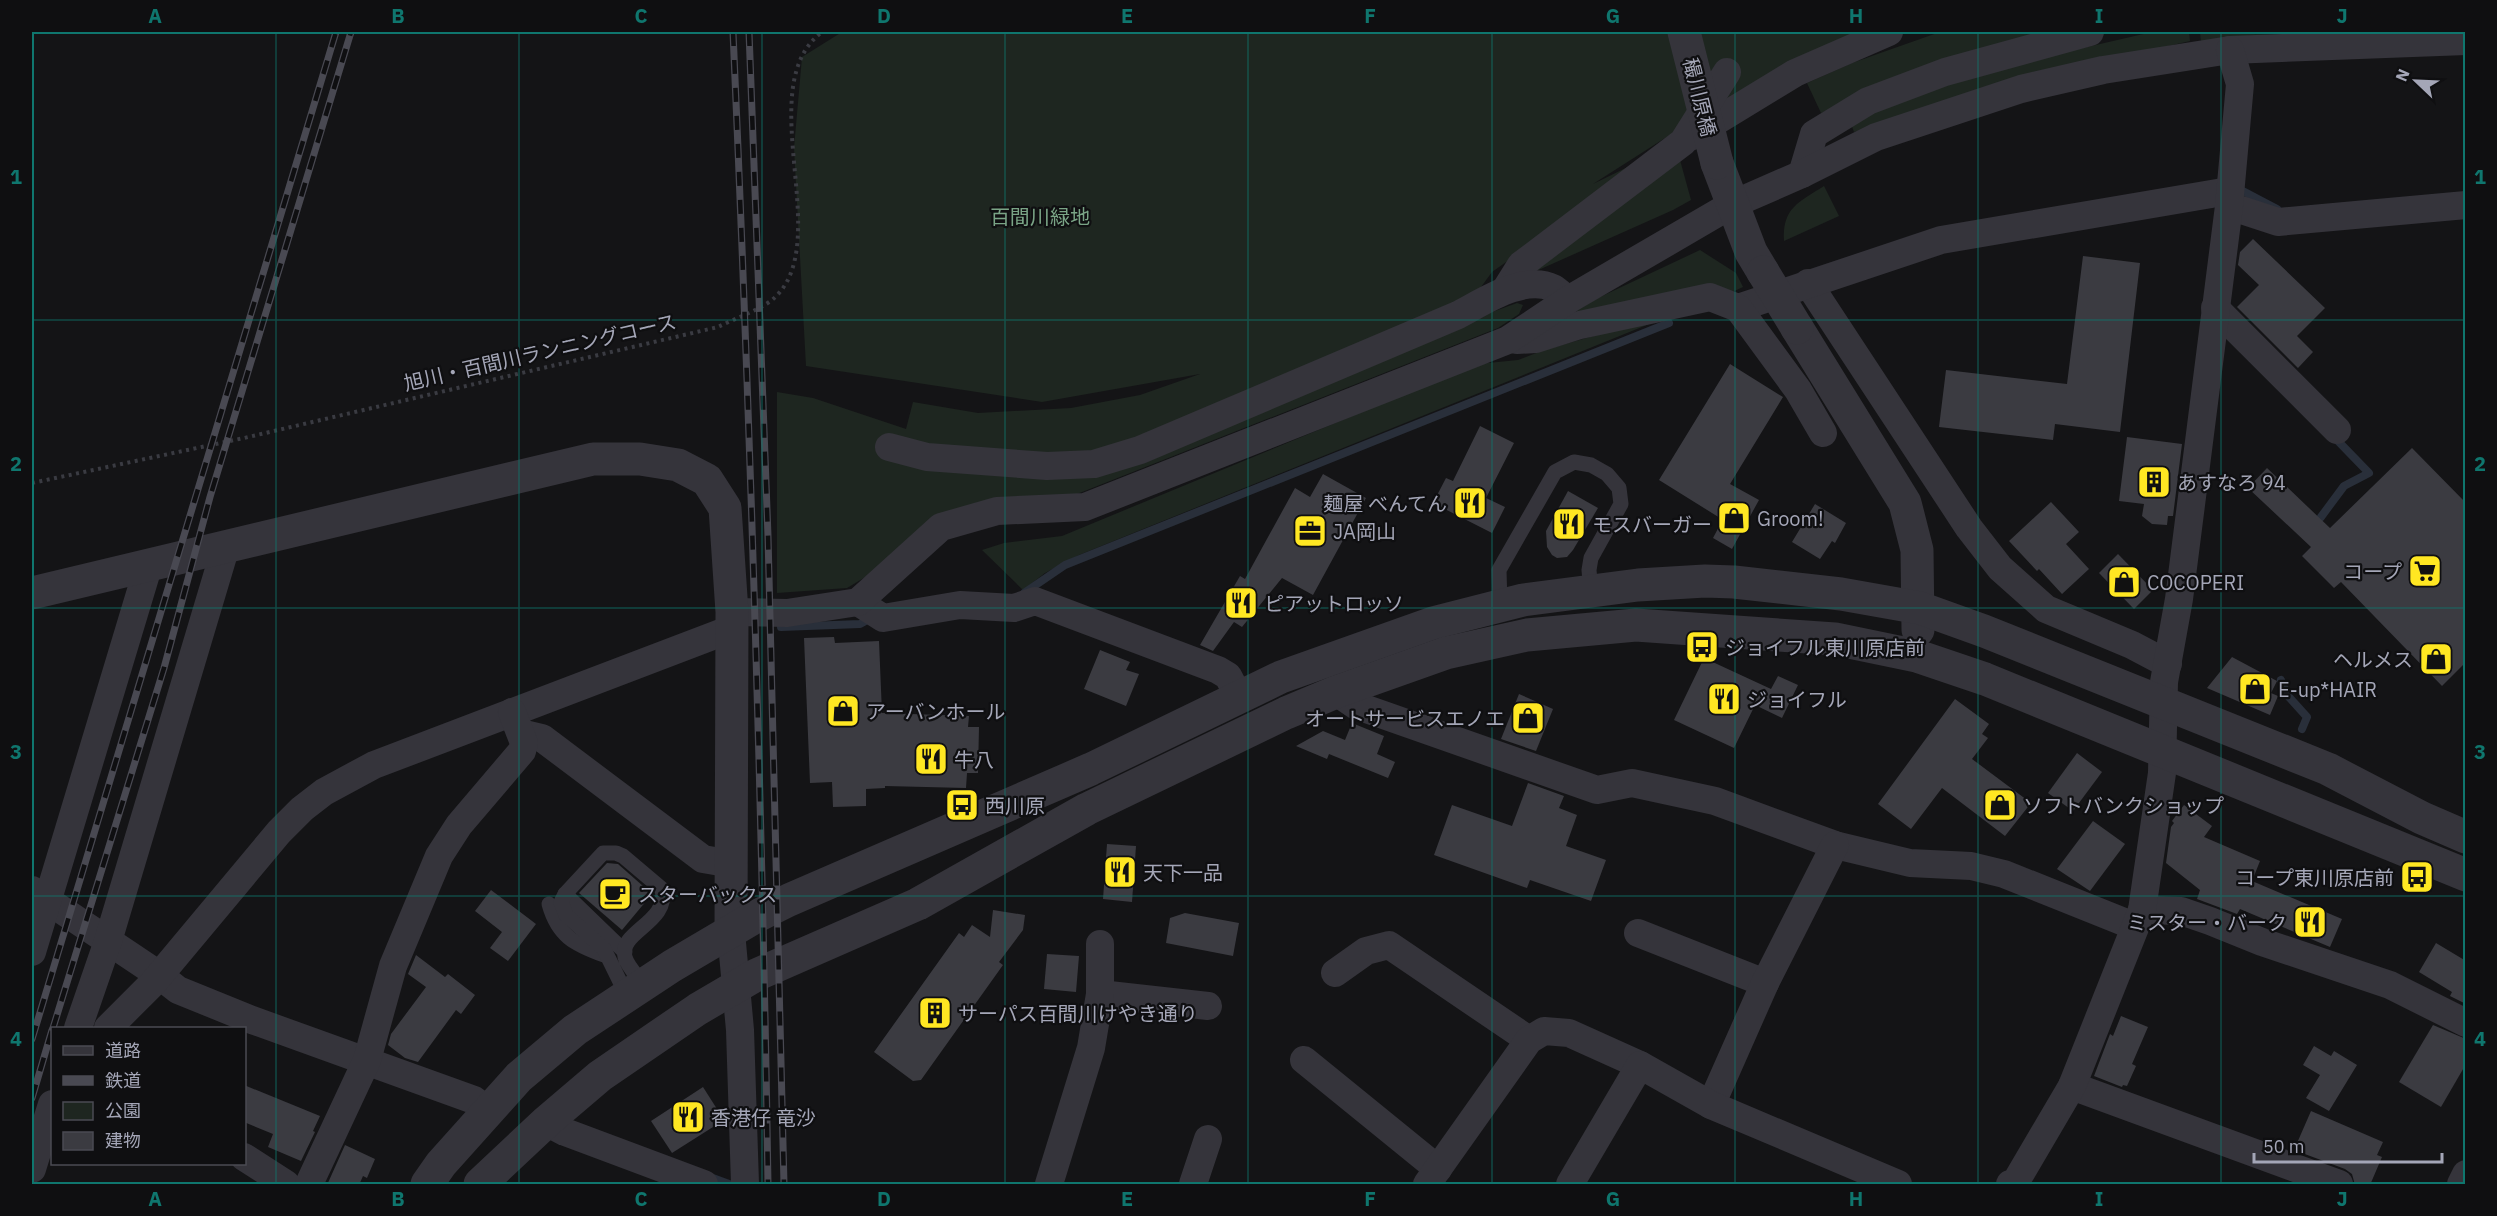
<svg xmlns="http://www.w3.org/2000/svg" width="2497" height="1216" font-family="'IBM Plex Sans','Noto Sans JP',sans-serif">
<rect width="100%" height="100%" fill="#141416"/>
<g fill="#1e2620">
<polygon points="842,32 1866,32 1676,131 1593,184 1638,162 1641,167 1492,272 1473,298 1047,480 1473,319 1517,303 1523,305 1519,314 1498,328 1077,494 976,503 872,573 847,588 777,593 777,392 813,398 906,429 913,402 978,413 1071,408 1140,395 1200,374 1042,402 806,366 794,148 802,57"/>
<polygon points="1940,32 2062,32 1821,113 1807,83 1852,63"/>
<polygon points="2152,32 2189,32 2190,41 2100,62 1854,132 1851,124 1878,109 1962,76"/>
<polygon points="2200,32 2359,32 2254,35 2201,43"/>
<polygon points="1680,160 1691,200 1673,210 1534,272"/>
<path d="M1824,186L1839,216L1784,241C1782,208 1799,202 1824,186Z"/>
<polygon points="1700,250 1736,273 1743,287 1730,293 1566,317 1598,298"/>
<polygon points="1664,318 1079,555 1045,573 1023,590 982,550 1004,543 1062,536 1478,364 1518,360 1544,350 1654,319"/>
</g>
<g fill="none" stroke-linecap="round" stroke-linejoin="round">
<g stroke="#292f3a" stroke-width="8">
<polyline points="2237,188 2277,209"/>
<polyline points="2321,517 2344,486 2369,473 2336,439"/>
<polyline points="1024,593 1065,565 1669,323"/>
<polyline points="781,627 860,624 871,618"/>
<polyline points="2281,680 2288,696 2307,717 2302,729"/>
<polyline points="710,1177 729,1184"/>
</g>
</g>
<g fill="#3b3b41">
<polygon points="2253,239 2325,308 2297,336 2313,352 2298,368 2237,307 2259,285 2238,265 2240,252"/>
<polygon points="2083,256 2140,263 2120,432 2055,424 2053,440 1939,427 1946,370 2067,384"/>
<polygon points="1730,364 1783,397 1730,484 1759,500 1732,549 1713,538 1722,521 1719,519 1720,518 1659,480"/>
<polygon points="1480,426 1514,443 1486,498 1505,507 1492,533 1433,503 1446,478 1453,481"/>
<polygon points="2127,437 2182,444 2173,516 2168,516 2167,525 2152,524 2142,516 2144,504 2119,501"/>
<polygon points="2412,448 2466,503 2466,662 2442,686 2341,582 2334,588 2302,556 2311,547 2248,488 2267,468 2330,528"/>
<polygon points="1323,474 1366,498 1313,595 1282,578 1242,627 1234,622 1213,651 1200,645 1240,576 1245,579 1295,488 1310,497"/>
<polygon points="1568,491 1598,508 1573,550 1567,557 1557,558 1552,555 1547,547 1546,531"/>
<polygon points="2051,502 2079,532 2066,544 2089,569 2062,594 2039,569 2037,571 2009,541"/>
<polygon points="1815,504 1846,523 1835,543 1832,541 1820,559 1792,542"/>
<polygon points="2118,554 2153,590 2134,609 2099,573"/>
<polygon points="834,637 835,643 879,641 882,713 969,716 968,727 979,727 978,773 967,773 966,788 885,786 885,788 866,789 866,806 833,807 832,782 810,783 804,638"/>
<polygon points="1100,650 1130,662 1126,670 1139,674 1126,706 1084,689"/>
<polygon points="2232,657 2277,681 2271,693 2278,696 2270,715 2207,688"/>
<polygon points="1704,658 1771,689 1778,676 1798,685 1782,718 1755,705 1734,748 1674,720"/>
<polygon points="1519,694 1553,709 1536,751 1501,739"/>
<polygon points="1955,699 1989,724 1982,734 1988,738 1972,759 2031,803 2005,836 1942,788 1911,829 1878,804"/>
<polygon points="1352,723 1384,736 1377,754 1395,762 1388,778 1329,754 1327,759 1296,746 1323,731 1345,740"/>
<polygon points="2077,753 2102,772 2073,811 2048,793"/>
<polygon points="1528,783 1564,796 1559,808 1577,815 1566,846 1606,860 1591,901 1530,880 1527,888 1434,855 1452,805 1512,826"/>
<polygon points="2184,805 2212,826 2204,837 2260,861 2252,881 2342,919 2330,947 2240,909 2237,914 2197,899 2200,890 2166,863 2171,827 2174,823 2172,821"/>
<polygon points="2093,821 2125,844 2090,891 2057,869"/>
<polygon points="1107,844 1136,846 1132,902 1103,899"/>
<polygon points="607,863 618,864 652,894 622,930 579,893"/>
<polygon points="491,890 536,924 508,961 490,948 502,932 475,911"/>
<polygon points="993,910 1025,915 1023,930 999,962 1003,965 921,1080 913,1081 874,1052 959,933 964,937 972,925 990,937"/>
<polygon points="1185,913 1239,923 1233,956 1166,943 1170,918"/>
<polygon points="2436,943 2466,961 2466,1004 2450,996 2452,992 2419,972"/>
<polygon points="1047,954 1079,956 1076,992 1044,989"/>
<polygon points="416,955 445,977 448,974 475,995 461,1014 456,1010 418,1062 405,1058 388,1045 391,1034 426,987 408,974"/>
<polygon points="2121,1016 2148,1027 2132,1064 2136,1066 2127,1086 2123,1085 2122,1087 2094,1076 2110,1034 2113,1036"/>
<polygon points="2433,1025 2466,1039 2466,1064 2441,1107 2399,1082"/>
<polygon points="2314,1046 2331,1056 2334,1051 2357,1065 2329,1111 2306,1098 2320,1075 2303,1065"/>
<polygon points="244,1085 320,1116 313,1131 315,1132 301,1161 268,1147 273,1134 244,1122"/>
<polygon points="703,1087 724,1120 672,1153 651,1121"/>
<polygon points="2311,1111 2383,1142 2377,1155 2382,1157 2370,1185 2355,1185 2352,1174 2345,1169 2294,1150"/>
<polygon points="345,1145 375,1159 367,1178 363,1176 359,1185 327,1185"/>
</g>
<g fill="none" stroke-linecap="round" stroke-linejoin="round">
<path stroke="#3a3b42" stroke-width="4" stroke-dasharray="3 4.5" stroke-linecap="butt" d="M32,483L244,438L718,327C734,319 759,310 772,300C838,245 749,87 822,32"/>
<g stroke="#35343b" stroke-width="15">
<polyline points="1500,605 1499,570 1555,472 1574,462 1591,465 1607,474 1619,488 1621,504 1591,558 1589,570 1591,592"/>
<polyline points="565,894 625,952"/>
<path d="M549,904C558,936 574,944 604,955"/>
<path d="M627,996L604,949L566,915L561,902L565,894L603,853H616L623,856L662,889C670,923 618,931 625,957C627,966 638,977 644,985"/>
</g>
<g stroke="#35343b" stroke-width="28">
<polyline points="1690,137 1795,73 1889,32"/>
<polyline points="1802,174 1814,134 1868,101 1945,72 2090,32"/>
<polyline points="2229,206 2278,222 2466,205"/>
<polyline points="1808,283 1969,528 2000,568 2046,609 2132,645 2168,664"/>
<polyline points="1506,289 1521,265 1683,142 1727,72"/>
<polyline points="1738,308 1941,240 2223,192 2230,194"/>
<polyline points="2215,308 2337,430"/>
<polyline points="1517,340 1536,339 1580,325 1710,297 1738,308 1798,390 1823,433"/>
<path d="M889,447L927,457L1047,466L1094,464L1140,450L1458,315C1483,302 1524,274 1553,288C1558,291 1563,296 1568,300"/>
<polyline points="858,602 883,618 960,605 1014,608 1035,601 1218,670 1228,676 1239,697"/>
<polyline points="732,612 787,613 858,602 941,527 997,511 1085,507 1508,340 1568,300 1731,205 1802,174 1876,137 2021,89 2103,70 2230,50 2466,41"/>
<polyline points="1336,692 1355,705 1597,790 1632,783 1715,801 1835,845 1910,863 1971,866 2004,874 2134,926"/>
<polyline points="521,733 542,738 703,859 732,864"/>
<polyline points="32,890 159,975 178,990 252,1020 474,1100 489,1111"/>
<polyline points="2142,910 2181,911 2210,921 2262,942 2390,985 2466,1023"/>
<polyline points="731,932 740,1030 745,1184"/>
<polyline points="1638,933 1765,983"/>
<polyline points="32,952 149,564"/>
<polyline points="1335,973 1366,951 1389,945 1529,1040"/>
<polyline points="1100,994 1208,1006"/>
<polyline points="78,1028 108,941 226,546"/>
<polyline points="108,1028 153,983 279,832 302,809 324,792 374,765 731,629"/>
<polyline points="1304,1060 1438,1169"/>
<polyline points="2072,1086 2339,1184"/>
<polyline points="1711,1105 1765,983 1835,845"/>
<polyline points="546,1122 565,1132 704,1184"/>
<polyline points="244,1157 286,1184"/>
<polyline points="32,1169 52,1104"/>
<polyline points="309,1184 367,1060 393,966 439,856 459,825 522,751 524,743 512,712"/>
<polyline points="1049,1184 1091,1048 1100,994 1100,944"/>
<polyline points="1193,1184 1208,1139"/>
<polyline points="1427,1184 1529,1040 1544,1031 1569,1033 1640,1065"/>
<polyline points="1570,1184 1640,1065 1711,1105 1898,1184"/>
<polyline points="2010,1184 2015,1183 2072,1086 2142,910 2162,773 2164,682 2179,599 2229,206 2240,84 2230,50"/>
<polyline points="2461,1184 2466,1174"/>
</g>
<g stroke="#35343b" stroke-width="33">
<polyline points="1717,163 1751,252 1763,272"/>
<polyline points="1797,328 1905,503 1917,550 1918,630"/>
<polyline points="32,593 593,459 640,459 678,465 707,480 725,508 732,612 731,932"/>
<polyline points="427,1184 441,1164 519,1077 575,1030 672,966 755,917 789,900 1091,769 1281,677 1433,623 1523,600 1638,585 1705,581 1734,582 1841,594 1920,608 1984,631 2328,769 2422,818 2466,837"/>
<polyline points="480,1184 546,1122 600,1076 698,1009 756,975 918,904 1087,809 1286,713 1336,692 1446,653 1527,635 1636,625 1835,639 1917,656 1985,679 2466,875"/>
</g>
<defs>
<g id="rail">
<path d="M733,32C750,416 762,800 768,1184"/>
<polyline points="749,32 768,536 784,1184"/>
<polyline points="53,1028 164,668 210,497 351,32"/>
<polyline points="32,1039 336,32"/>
<polyline points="32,1098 52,1030"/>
</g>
</defs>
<use href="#rail" stroke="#494952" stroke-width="7"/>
<use href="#rail" stroke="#0f0f11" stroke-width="4.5" stroke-dasharray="14" stroke-linecap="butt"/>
<g stroke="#35343b" stroke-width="33">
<polyline points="1684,32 1717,163"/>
<polyline points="1763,272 1797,328"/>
</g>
</g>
<path fill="none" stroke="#0f766e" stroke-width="1.5" stroke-opacity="0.55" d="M276,32V1184M519,32V1184M762,32V1184M1005,32V1184M1248,32V1184M1492,32V1184M1735,32V1184M1978,32V1184M2221,32V1184M32,320H2466M32,608H2466M32,896H2466"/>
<defs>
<symbol id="building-square" viewBox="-11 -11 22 22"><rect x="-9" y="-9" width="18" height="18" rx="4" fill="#ffe722" stroke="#0f0f11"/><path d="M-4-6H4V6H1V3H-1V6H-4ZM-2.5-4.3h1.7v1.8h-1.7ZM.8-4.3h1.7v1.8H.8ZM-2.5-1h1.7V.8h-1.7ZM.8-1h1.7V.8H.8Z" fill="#111"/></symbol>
<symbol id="restaurant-square" viewBox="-11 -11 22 22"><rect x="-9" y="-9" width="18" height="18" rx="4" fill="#ffe722" stroke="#0f0f11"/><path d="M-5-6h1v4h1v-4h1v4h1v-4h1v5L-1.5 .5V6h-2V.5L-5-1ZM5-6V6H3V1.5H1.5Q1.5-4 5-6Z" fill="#111"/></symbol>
<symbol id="shop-square" viewBox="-11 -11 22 22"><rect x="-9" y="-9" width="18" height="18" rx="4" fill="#ffe722" stroke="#0f0f11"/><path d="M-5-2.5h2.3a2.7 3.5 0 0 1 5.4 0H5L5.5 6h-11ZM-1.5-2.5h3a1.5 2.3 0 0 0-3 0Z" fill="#111"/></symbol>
<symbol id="office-square" viewBox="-11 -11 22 22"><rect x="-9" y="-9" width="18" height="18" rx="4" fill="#ffe722" stroke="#0f0f11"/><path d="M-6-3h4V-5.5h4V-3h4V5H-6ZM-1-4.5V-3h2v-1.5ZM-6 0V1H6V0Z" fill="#111"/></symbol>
<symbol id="supermarket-square" viewBox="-11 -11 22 22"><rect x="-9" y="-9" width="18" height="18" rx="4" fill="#ffe722" stroke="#0f0f11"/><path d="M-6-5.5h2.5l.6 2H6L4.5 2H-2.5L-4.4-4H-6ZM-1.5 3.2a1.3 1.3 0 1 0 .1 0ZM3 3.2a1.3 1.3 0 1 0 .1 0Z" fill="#111"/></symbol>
<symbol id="bus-square" viewBox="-11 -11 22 22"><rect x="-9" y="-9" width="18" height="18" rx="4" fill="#ffe722" stroke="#0f0f11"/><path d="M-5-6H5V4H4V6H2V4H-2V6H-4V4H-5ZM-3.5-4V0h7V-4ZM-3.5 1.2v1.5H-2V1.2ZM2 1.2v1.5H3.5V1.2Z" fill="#111"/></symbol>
<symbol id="cafe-square" viewBox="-11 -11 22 22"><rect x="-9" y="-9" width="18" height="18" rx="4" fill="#ffe722" stroke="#0f0f11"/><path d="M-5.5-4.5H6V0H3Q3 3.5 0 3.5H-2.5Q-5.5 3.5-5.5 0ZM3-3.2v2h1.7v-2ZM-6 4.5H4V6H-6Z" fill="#111"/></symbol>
</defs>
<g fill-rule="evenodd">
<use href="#building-square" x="2135" y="463" width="38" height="38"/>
<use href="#restaurant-square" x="1451" y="484" width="38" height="38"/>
<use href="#shop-square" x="1715" y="499" width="38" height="38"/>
<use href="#restaurant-square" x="1550" y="505" width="38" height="38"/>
<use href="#office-square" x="1291" y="512" width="38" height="38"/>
<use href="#supermarket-square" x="2406" y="552" width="38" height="38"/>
<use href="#shop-square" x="2105" y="563" width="38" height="38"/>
<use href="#restaurant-square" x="1222" y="584" width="38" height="38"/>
<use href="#bus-square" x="1683" y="628" width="38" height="38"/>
<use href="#shop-square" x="2417" y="640" width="38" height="38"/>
<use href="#shop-square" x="2236" y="670" width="38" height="38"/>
<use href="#restaurant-square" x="1705" y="680" width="38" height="38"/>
<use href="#shop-square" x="824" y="692" width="38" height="38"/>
<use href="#shop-square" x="1509" y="699" width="38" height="38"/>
<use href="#restaurant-square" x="912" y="740" width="38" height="38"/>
<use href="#bus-square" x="943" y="786" width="38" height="38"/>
<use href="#shop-square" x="1981" y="786" width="38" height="38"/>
<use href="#restaurant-square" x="1101" y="853" width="38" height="38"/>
<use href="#bus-square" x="2398" y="858" width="38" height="38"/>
<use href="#cafe-square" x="596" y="875" width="38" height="38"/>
<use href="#restaurant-square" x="2291" y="903" width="38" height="38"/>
<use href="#building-square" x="916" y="994" width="38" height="38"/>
<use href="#restaurant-square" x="669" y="1098" width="38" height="38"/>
</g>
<g text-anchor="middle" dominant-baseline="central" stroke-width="4.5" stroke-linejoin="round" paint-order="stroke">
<g font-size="20" fill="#a4a6b7" stroke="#0f0f11">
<text transform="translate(1700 97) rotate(76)">穝川原橋</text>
<text transform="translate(540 352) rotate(-13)">旭川・百間川ランニングコース</text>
</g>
<g font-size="20" fill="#7aa486" stroke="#0f0f11">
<text x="1040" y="216">百間川緑地</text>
</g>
<g font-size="20" fill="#a4a6b7" stroke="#0f0f11" text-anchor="start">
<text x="2177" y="482">あすなろ 94</text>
<text x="1447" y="503" text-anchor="end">麺屋 べんてん</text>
<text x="1757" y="518">Groom!</text>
<text x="1592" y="524">モスバーガー</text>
<text x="1333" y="531">JA岡山</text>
<text x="2402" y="571" text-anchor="end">コープ</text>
<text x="2147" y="582">COCOPERI</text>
<text x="1264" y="603">ピアットロッソ</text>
<text x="1725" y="647">ジョイフル東川原店前</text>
<text x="2413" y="659" text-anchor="end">ヘルメス</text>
<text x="2278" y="689">E-up*HAIR</text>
<text x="1747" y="699">ジョイフル</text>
<text x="866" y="711">アーバンホール</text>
<text x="1505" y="718" text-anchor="end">オートサービスエノエ</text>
<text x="954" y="759">牛八</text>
<text x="985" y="805">西川原</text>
<text x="2023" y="805">ソフトバンクショップ</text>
<text x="1143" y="872">天下一品</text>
<text x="2394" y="877" text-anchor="end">コープ東川原店前</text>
<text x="638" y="894">スターバックス</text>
<text x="2287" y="922" text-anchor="end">ミスター・バーク</text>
<text x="958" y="1013">サーパス百間川けやき通り</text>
<text x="711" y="1117">香港仔 竜沙</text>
</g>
</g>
<rect width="2497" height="1216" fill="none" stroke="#0f0f11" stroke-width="66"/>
<rect x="51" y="1027" width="195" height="138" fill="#0f0f11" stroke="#4b4b53" stroke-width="1.5"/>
<rect x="63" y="1046" width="30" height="9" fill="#35343b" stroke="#4b4b53" stroke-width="1.5"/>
<text x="105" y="1057" font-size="18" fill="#a4a6b7">道路</text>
<rect x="63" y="1076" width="30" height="9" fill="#494952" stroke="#4b4b53" stroke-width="1.5"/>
<text x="105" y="1087" font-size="18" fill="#a4a6b7">鉄道</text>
<rect x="63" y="1102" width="30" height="18" fill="#1e2620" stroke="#4b4b53" stroke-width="1.5"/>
<text x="105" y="1117" font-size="18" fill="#a4a6b7">公園</text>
<rect x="63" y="1132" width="30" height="18" fill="#3b3b41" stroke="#4b4b53" stroke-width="1.5"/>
<text x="105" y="1147" font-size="18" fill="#a4a6b7">建物</text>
<g transform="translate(2416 81) rotate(293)" stroke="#0f0f11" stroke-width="4.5" paint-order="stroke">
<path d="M0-4.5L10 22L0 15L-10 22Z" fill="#a4a6b7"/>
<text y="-9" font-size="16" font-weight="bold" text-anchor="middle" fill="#a4a6b7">N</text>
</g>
<path d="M2254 1153v9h188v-9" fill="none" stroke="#a4a6b7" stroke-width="3"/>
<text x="2263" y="1153" font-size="18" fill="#a4a6b7" stroke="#0f0f11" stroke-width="4.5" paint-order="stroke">50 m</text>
<rect x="33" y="33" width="2431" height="1150" fill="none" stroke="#0f766e" stroke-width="2"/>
<g font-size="20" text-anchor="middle" font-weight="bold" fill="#0f766e">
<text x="155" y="23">A</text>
<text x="398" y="23">B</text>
<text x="641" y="23">C</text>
<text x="884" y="23">D</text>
<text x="1127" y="23">E</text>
<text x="1370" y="23">F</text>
<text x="1613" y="23">G</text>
<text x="1856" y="23">H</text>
<text x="2099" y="23">I</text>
<text x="2342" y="23">J</text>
<text x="16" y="184">1</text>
<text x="2480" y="184">1</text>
<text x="16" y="471">2</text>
<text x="2480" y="471">2</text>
<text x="16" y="759">3</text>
<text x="2480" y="759">3</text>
<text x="16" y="1046">4</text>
<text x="2480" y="1046">4</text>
<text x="155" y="1206">A</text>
<text x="398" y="1206">B</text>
<text x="641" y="1206">C</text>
<text x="884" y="1206">D</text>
<text x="1127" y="1206">E</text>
<text x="1370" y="1206">F</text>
<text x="1613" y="1206">G</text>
<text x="1856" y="1206">H</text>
<text x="2099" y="1206">I</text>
<text x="2342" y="1206">J</text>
</g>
</svg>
